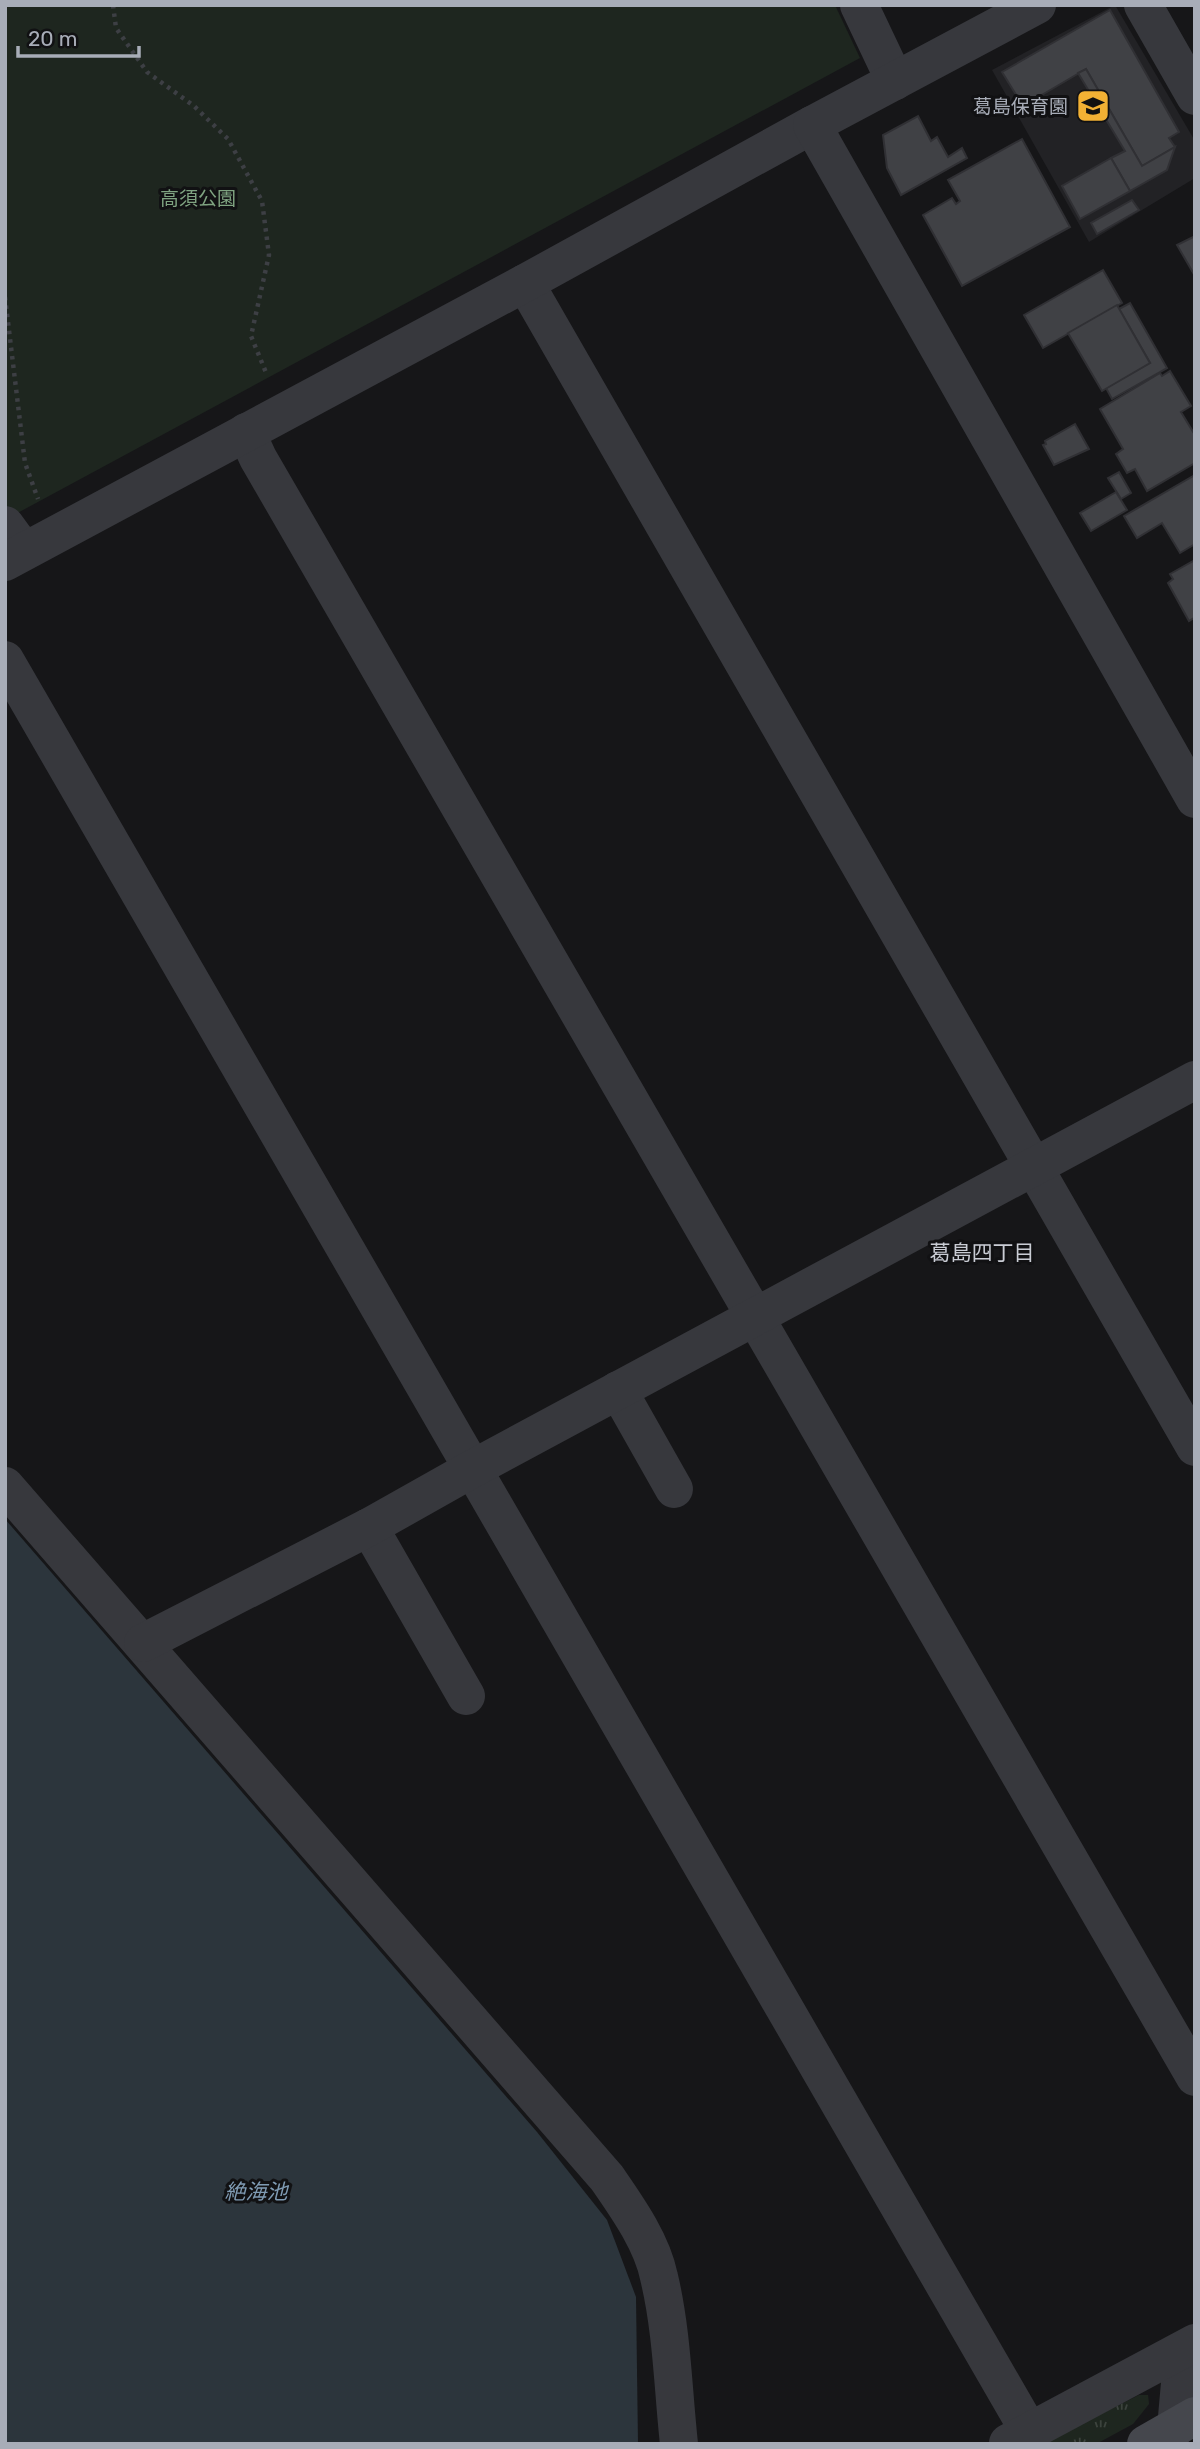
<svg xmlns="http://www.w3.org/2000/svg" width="1200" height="2449" font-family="Rubik,'Noto Sans JP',sans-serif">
<defs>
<pattern id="grass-tufts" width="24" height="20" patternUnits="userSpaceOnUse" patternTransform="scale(1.75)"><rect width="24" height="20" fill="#1e261f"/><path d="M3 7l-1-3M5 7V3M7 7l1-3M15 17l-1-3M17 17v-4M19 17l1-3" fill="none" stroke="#3c433d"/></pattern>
</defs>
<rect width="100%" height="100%" fill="#161618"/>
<polygon fill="#222225" points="1115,5 1195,141 1195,178 1089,242 992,70"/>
<polygon fill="url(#grass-tufts)" points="1139,2395 1148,2395 1149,2404 1133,2424 1096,2444 1041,2444"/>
<polygon fill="#1e261f" points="5,5 835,5 860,58 12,516 5,510"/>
<polygon fill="#2c353c" points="5,1519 537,2132 607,2220 636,2297 638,2444 5,2444"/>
<g fill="#404145" stroke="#303034" stroke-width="2">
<polygon points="1110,10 1179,132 1169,138 1175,147 1142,166 1086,69 1023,106 1002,72"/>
<polygon points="1086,69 1142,166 1175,147 1167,170 1130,191 1111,158 1125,151 1078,73"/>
<polygon points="918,116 931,141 937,137 948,157 962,148 967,158 901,195 887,168 883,135"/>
<polygon points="1022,139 1070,227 962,286 923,215 952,198 956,204 960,201 948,180"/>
<polygon points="1111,158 1130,191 1080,219 1062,186"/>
<polygon points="1132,200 1139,210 1097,234 1091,223"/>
<polygon points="1195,236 1195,276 1177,245"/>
<polygon points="1103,270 1122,303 1043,348 1024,315"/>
<polygon points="1130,303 1167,368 1112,399 1106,388 1150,363 1119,309"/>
<polygon points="1117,305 1150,363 1102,391 1068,333"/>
<polygon points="1170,371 1191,406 1181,412 1195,435 1195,463 1147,491 1135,469 1127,473 1116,454 1123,449 1100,409 1160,373 1162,376"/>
<polygon points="1075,424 1089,449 1054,465 1043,445 1046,444 1045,441"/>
<polygon points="1119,472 1131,493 1121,499 1108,478"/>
<polygon points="1195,475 1195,544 1180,553 1162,523 1137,538 1124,516"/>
<polygon points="1116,492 1127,510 1091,531 1080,513"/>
<polygon points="1195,560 1195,620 1194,618 1189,621 1168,583 1173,579 1170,574"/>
</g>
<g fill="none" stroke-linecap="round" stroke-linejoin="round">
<g stroke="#3d3f44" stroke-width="4.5" stroke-dasharray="3.5 5" stroke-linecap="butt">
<polyline points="113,5 116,28 147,72 194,106 228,139 262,201 269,255 251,336 267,375"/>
<polyline points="5,297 25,463 38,499"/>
</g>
<g stroke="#37383d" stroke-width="38">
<polyline points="859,5 895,81"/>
<polyline points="525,283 1195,1447"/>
<polyline points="246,432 258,458 1195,2077"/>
<polyline points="5,525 24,551"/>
<polyline points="5,562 525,283 812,125"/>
<polyline points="5,660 1029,2431"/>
<polyline points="618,1390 674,1489"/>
<path d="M5,1486L607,2178C627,2207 652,2242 659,2277C672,2331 673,2389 679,2444"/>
<polyline points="369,1527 466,1696"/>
<polyline points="143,1643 369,1527 472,1469 1195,1080"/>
<polyline points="1176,2428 1183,2350"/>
<polyline points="1008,2443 1195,2343"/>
</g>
<g stroke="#37383d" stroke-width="38">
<polyline points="1037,5 812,125 1195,799"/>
<polyline points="1143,5 1195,96"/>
</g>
<polyline stroke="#45474d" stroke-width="38" points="1146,2444 1195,2416"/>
</g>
<defs>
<symbol id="school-square" viewBox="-11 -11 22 22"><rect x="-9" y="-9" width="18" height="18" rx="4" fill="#f2b134" stroke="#111113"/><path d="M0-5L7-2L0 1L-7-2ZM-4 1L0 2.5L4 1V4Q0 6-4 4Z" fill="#111"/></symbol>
</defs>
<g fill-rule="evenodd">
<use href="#school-square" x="1074" y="87" width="38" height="38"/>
</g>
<g text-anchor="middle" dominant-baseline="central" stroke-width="6" stroke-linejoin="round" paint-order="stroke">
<g font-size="19" fill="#a8adb8" stroke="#111113" text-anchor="end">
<text x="1068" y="106">葛島保育園</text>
</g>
<g font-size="19" fill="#7fa381" stroke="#111113">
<text x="198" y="198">高須公園</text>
</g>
<g font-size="21" fill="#c9ccd4" stroke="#111113">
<text x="982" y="1252">葛島四丁目</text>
</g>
<g font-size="21" font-style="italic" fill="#7f9bb3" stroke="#111113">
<text x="256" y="2191">絶海池</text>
</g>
</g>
<rect width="1200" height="2449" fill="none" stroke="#a8adb8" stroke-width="14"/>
<path d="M18 46v10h121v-10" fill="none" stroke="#a8adb8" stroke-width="3.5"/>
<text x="28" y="46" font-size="21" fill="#a8adb8" stroke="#111113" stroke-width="5" paint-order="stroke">20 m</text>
</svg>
